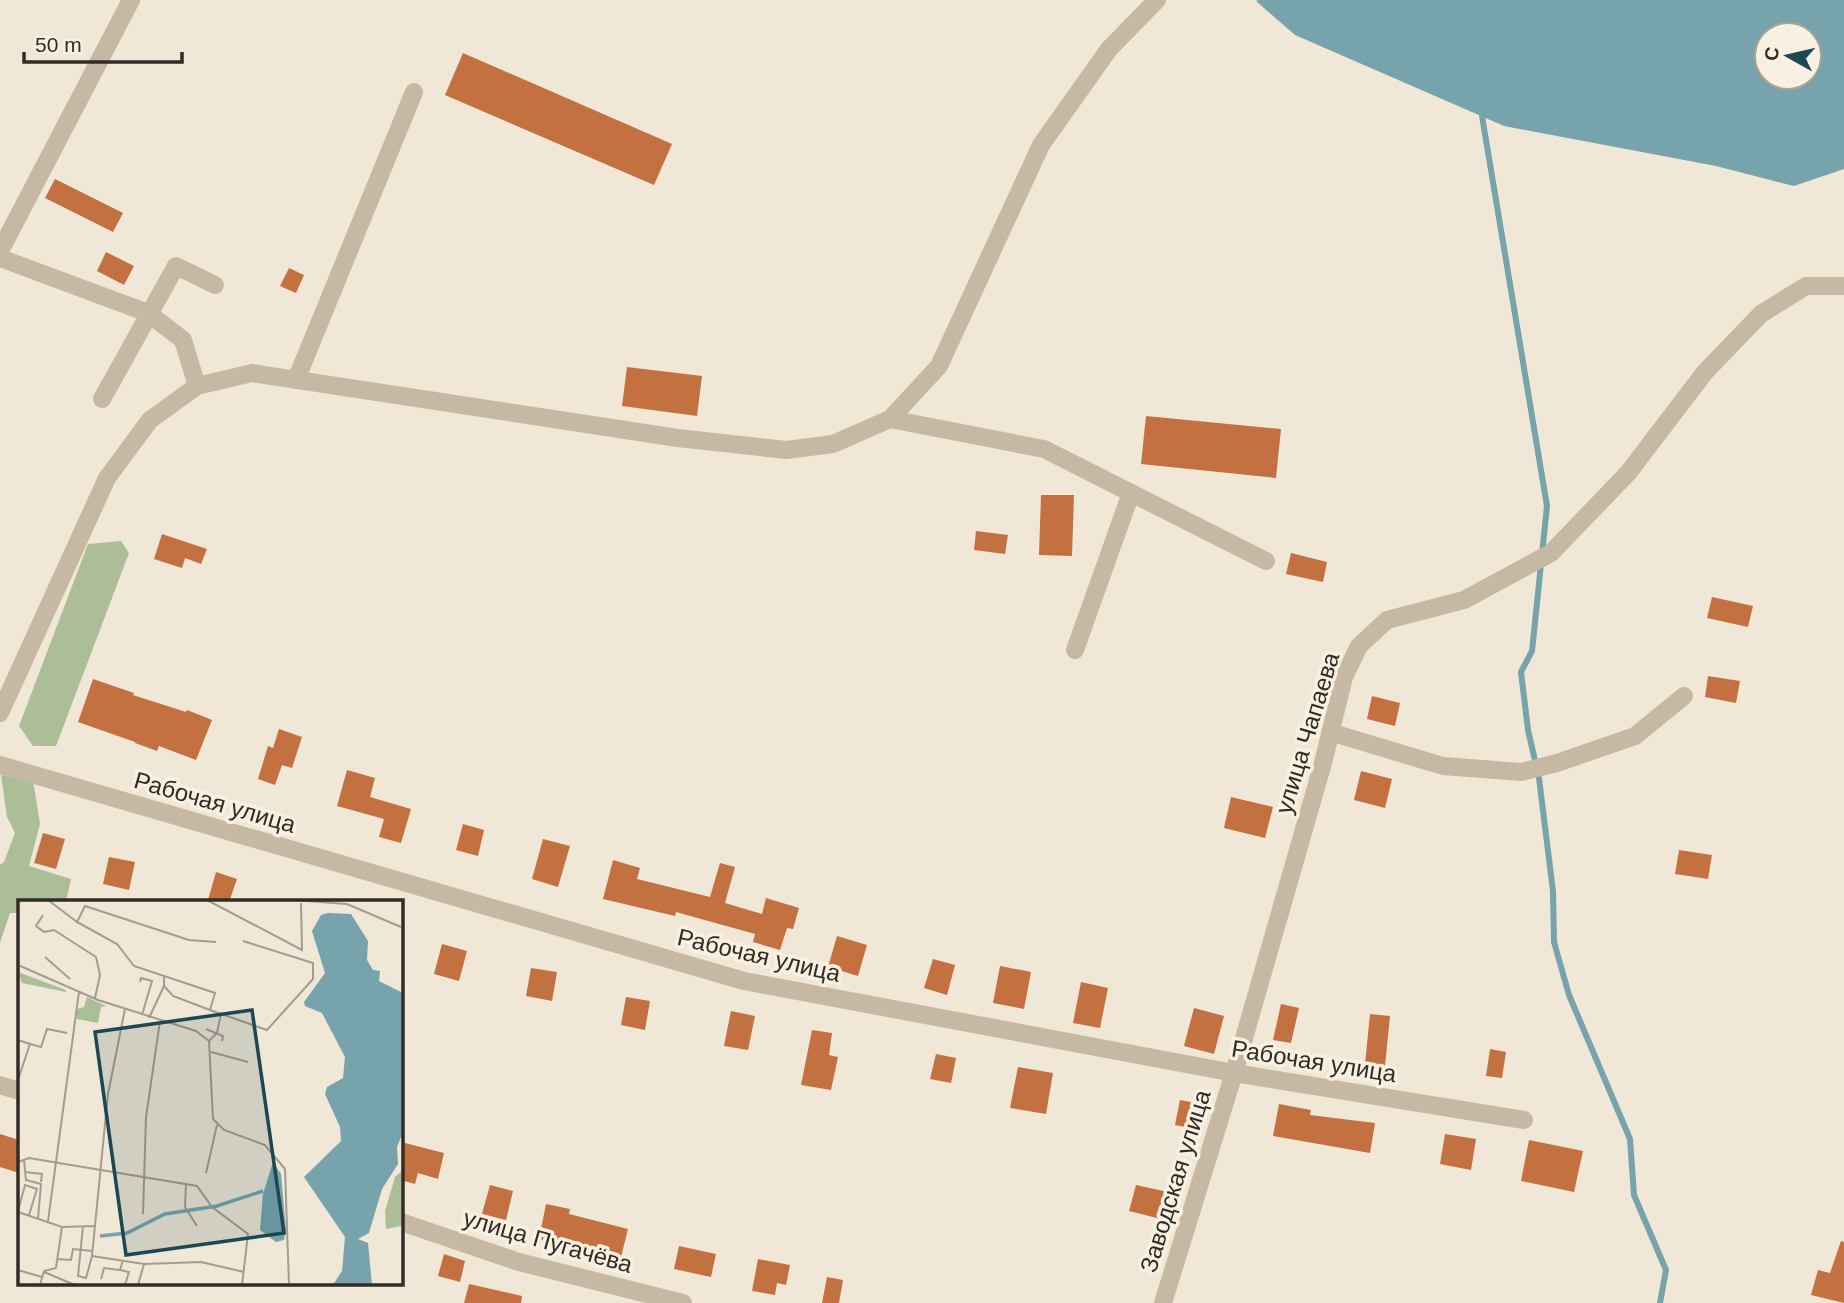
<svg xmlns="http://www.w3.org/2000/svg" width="1844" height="1303" font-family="Arial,sans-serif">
<rect width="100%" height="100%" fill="#f0e7d6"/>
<g fill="#acbe97">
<polygon points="121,541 129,553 56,746 33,746 19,726 88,544"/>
<polygon points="1,775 33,780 40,824 29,866 71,879 66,902 19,902 19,913 10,913 0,943 0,865 4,862 15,833 7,817"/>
</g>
<path fill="#76a3ac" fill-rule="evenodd" d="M1258,0H1844V169L1794,186L1716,166L1504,126L1295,35L1256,1ZM1767,35H1809V77H1767Z"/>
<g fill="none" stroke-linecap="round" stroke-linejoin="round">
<polyline stroke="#76a3ac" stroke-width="6" points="1482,116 1547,506 1532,651 1521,672 1528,730 1539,778 1553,891 1554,942 1569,995 1630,1139 1634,1195 1666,1270 1660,1303"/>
</g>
<g fill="#c47141">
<polygon points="463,53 672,144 654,185 445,95"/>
<polygon points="55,179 123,213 113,232 45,198"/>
<polygon points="106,252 134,266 124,285 97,271"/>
<polygon points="289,268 304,275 296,293 280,286"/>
<polygon points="627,367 702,376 697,416 622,406"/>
<polygon points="1146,416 1281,429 1276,478 1141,464"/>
<polygon points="1041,495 1074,495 1072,556 1039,555"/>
<polygon points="976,531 1008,535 1005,554 974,550"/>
<polygon points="162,534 207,549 201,564 185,558 182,568 154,559"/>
<polygon points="1291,553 1327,562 1323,582 1286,574"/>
<polygon points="1712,597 1753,606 1748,627 1707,618"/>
<polygon points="1708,676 1740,681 1736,703 1705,697"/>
<polygon points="93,679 134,693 133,695 186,712 187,710 212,720 196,760 159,746 157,751 135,743 135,742 78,722"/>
<polygon points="1372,696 1400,703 1395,726 1367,719"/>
<polygon points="279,729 302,737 292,768 282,765 275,785 258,779 268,746 273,748"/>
<polygon points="347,770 375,778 370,797 411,809 401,843 379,837 384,819 337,806"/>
<polygon points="1361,771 1392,779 1385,808 1354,800"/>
<polygon points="1231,797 1273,807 1265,838 1224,828"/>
<polygon points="463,824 484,830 478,856 456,850"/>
<polygon points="43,833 65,839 56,869 34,863"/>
<polygon points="543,839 570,846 558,887 532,879"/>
<polygon points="1679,850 1712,855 1708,879 1675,874"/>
<polygon points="109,857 135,862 129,890 103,884"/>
<polygon points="613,860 640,868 637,879 710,897 720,863 735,867 725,903 762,914 766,898 799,908 793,929 787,928 780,950 753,942 755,934 676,912 675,916 603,899"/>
<polygon points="216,872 237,879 229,902 208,900"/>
<polygon points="837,936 867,945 858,976 828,967"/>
<polygon points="442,944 467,951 459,981 434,974"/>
<polygon points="933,959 955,965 947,995 924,988"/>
<polygon points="1000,966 1031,972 1024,1009 993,1003"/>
<polygon points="531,968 557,972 552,1001 526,996"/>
<polygon points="1081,982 1108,988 1100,1028 1073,1023"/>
<polygon points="626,997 650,1001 645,1030 621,1025"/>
<polygon points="1281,1004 1299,1008 1291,1043 1273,1040"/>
<polygon points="1194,1008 1224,1016 1214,1054 1184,1046"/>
<polygon points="731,1011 755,1016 748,1050 724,1046"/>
<polygon points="1370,1014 1390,1016 1385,1066 1365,1064"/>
<polygon points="812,1030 832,1033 829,1055 838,1057 831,1090 801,1085"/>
<polygon points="1490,1049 1506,1052 1502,1078 1486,1076"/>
<polygon points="936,1054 956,1058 951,1083 930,1079"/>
<polygon points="1018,1067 1053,1073 1046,1114 1010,1108"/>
<polygon points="1180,1100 1206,1105 1201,1130 1175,1125"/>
<polygon points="1279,1104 1311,1110 1310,1115 1375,1123 1370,1153 1273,1136"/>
<polygon points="0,1134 19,1140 19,1173 0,1167"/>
<polygon points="1445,1134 1476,1139 1471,1170 1440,1164"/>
<polygon points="1529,1140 1583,1151 1574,1192 1521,1181"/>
<polygon points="401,1142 444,1153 438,1179 418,1173 415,1184 401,1180"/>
<polygon points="490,1185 513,1191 506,1220 482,1214"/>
<polygon points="1136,1185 1168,1192 1161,1219 1129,1211"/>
<polygon points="546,1204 570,1209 569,1214 628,1229 620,1261 577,1251 578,1248 539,1239"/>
<polygon points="1841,1241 1844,1242 1844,1303 1811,1295 1818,1270 1830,1273"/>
<polygon points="679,1246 716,1254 711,1277 674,1269"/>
<polygon points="444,1254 465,1261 460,1282 438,1276"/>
<polygon points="758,1259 790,1265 786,1285 777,1283 775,1295 752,1291"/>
<polygon points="827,1277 843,1280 839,1303 822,1303"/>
<polygon points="469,1284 522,1296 521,1303 464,1303"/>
</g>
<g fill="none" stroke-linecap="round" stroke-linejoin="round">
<g stroke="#c7b8a3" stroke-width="18">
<polyline points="0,251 131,0"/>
<polyline points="0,258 148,313 183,340 197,386"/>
<polyline points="296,380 414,92"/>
<polyline points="102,399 176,266 215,285"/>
<polyline points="890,419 1044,449 1266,561"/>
<polyline points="1075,650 1131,493"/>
<polyline points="0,713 107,478 150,420 197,386 252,373 678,438 786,450 833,444 890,419 939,366 1041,145 1109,49 1157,0"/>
<polyline points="1330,732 1443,766 1521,772 1557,763 1635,736 1684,696"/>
<polyline points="0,765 744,981 1234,1073 1524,1120"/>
<polyline points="0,1085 19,1091"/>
<polyline points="401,1222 519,1262 683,1303"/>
<polyline points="1163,1303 1234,1073 1323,763 1344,677 1359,646 1387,620 1464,600 1551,553 1628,473 1705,372 1761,314 1806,286 1844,286"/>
</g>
</g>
<g text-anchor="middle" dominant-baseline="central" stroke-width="7" stroke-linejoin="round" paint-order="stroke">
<g font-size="24" fill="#332b25" stroke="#f8f1e2">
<text transform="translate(1307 733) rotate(-73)">улица Чапаева</text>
<text transform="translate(215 802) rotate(16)">Рабочая улица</text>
<text transform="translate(759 955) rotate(13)">Рабочая улица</text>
<text transform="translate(1314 1061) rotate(9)">Рабочая улица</text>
<text transform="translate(1175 1181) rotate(-73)">Заводская улица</text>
<text transform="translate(548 1241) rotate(16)">улица Пугачёва</text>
</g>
</g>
<g transform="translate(18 900)">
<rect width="385" height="385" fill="#f0e7d6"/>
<path d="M0,72L48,90V92L4,83ZM69,97L88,106L83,107L80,123L59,119V109L66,107ZM385,270V321L383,326L368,329L367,311L377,277Z" fill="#acbe97"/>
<path d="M310,13L333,14L350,41L349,60L355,70L362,71L361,81L385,93V232L379,247L380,264L364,289L351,333L340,339L350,343L354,385H315L324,371L327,337L286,277L323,241L322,227L307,194L309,187L325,178L327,157L304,113L287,106L286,102L307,73L294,31L303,15ZM255,262L263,274L268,330L266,340L258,342L242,330L245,294Z" fill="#76a3ac"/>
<path fill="none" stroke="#76a3ac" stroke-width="3.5" d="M82,336L109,333L147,314L199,306L245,291"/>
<path fill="none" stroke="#a49c8f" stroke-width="2" d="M30,0L59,22M189,0L284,50L283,3M275,0L329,4L383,27M25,15L18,26L26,32L36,30L78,57L82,75L77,98M198,42L171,40L67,6L59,22L99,44L116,66L197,93L192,110L249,130L295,79V63L225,41M27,57L52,79M0,65L80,100L178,131L191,141L195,219L206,230L247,245L267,269L271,385M146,77V86L155,96L192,110M122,82L123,78L134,81L124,115M131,118L146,86M188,129L205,136L204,141M0,140L12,144L0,180M191,141L199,133L203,114M12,144L23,147L29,129L49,133M193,152L230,162M6,260L8,280L23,284L20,318M0,262L11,258L179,286L194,307L230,334L224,385M7,272L24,274L23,282M188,273L199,225M168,284L167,307L179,326M0,311L7,285L19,289L11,315M0,312L44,327L77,326M125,314L128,217L142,121M30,321L61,92M65,326L60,376L68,378L74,356L90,194L107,109M74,356L126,364L183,362L226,372M39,359L53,360L55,349L75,351M105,360L102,370L111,372L107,385M0,370L24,377M26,372L57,385M83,379L86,368L102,370M22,385L26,371L38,368L44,327M120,385L126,364"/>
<path fill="#1c4853" fill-opacity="0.15" stroke="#1c4853" stroke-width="3.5" d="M234,110L266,333L108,355L77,132Z"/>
<rect width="385" height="385" fill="none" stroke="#332b25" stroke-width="3.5"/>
</g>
<g transform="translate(1788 56) rotate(278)"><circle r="33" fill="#f8f1e2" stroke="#a9a296" stroke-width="2"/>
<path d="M0-5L12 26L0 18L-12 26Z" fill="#1c4853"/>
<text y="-10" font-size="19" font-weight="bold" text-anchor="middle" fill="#332b25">С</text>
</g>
<path d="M24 52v10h158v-10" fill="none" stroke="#332b25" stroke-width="3.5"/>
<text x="35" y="52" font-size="21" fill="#332b25" stroke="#f8f1e2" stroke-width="5" paint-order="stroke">50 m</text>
</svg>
